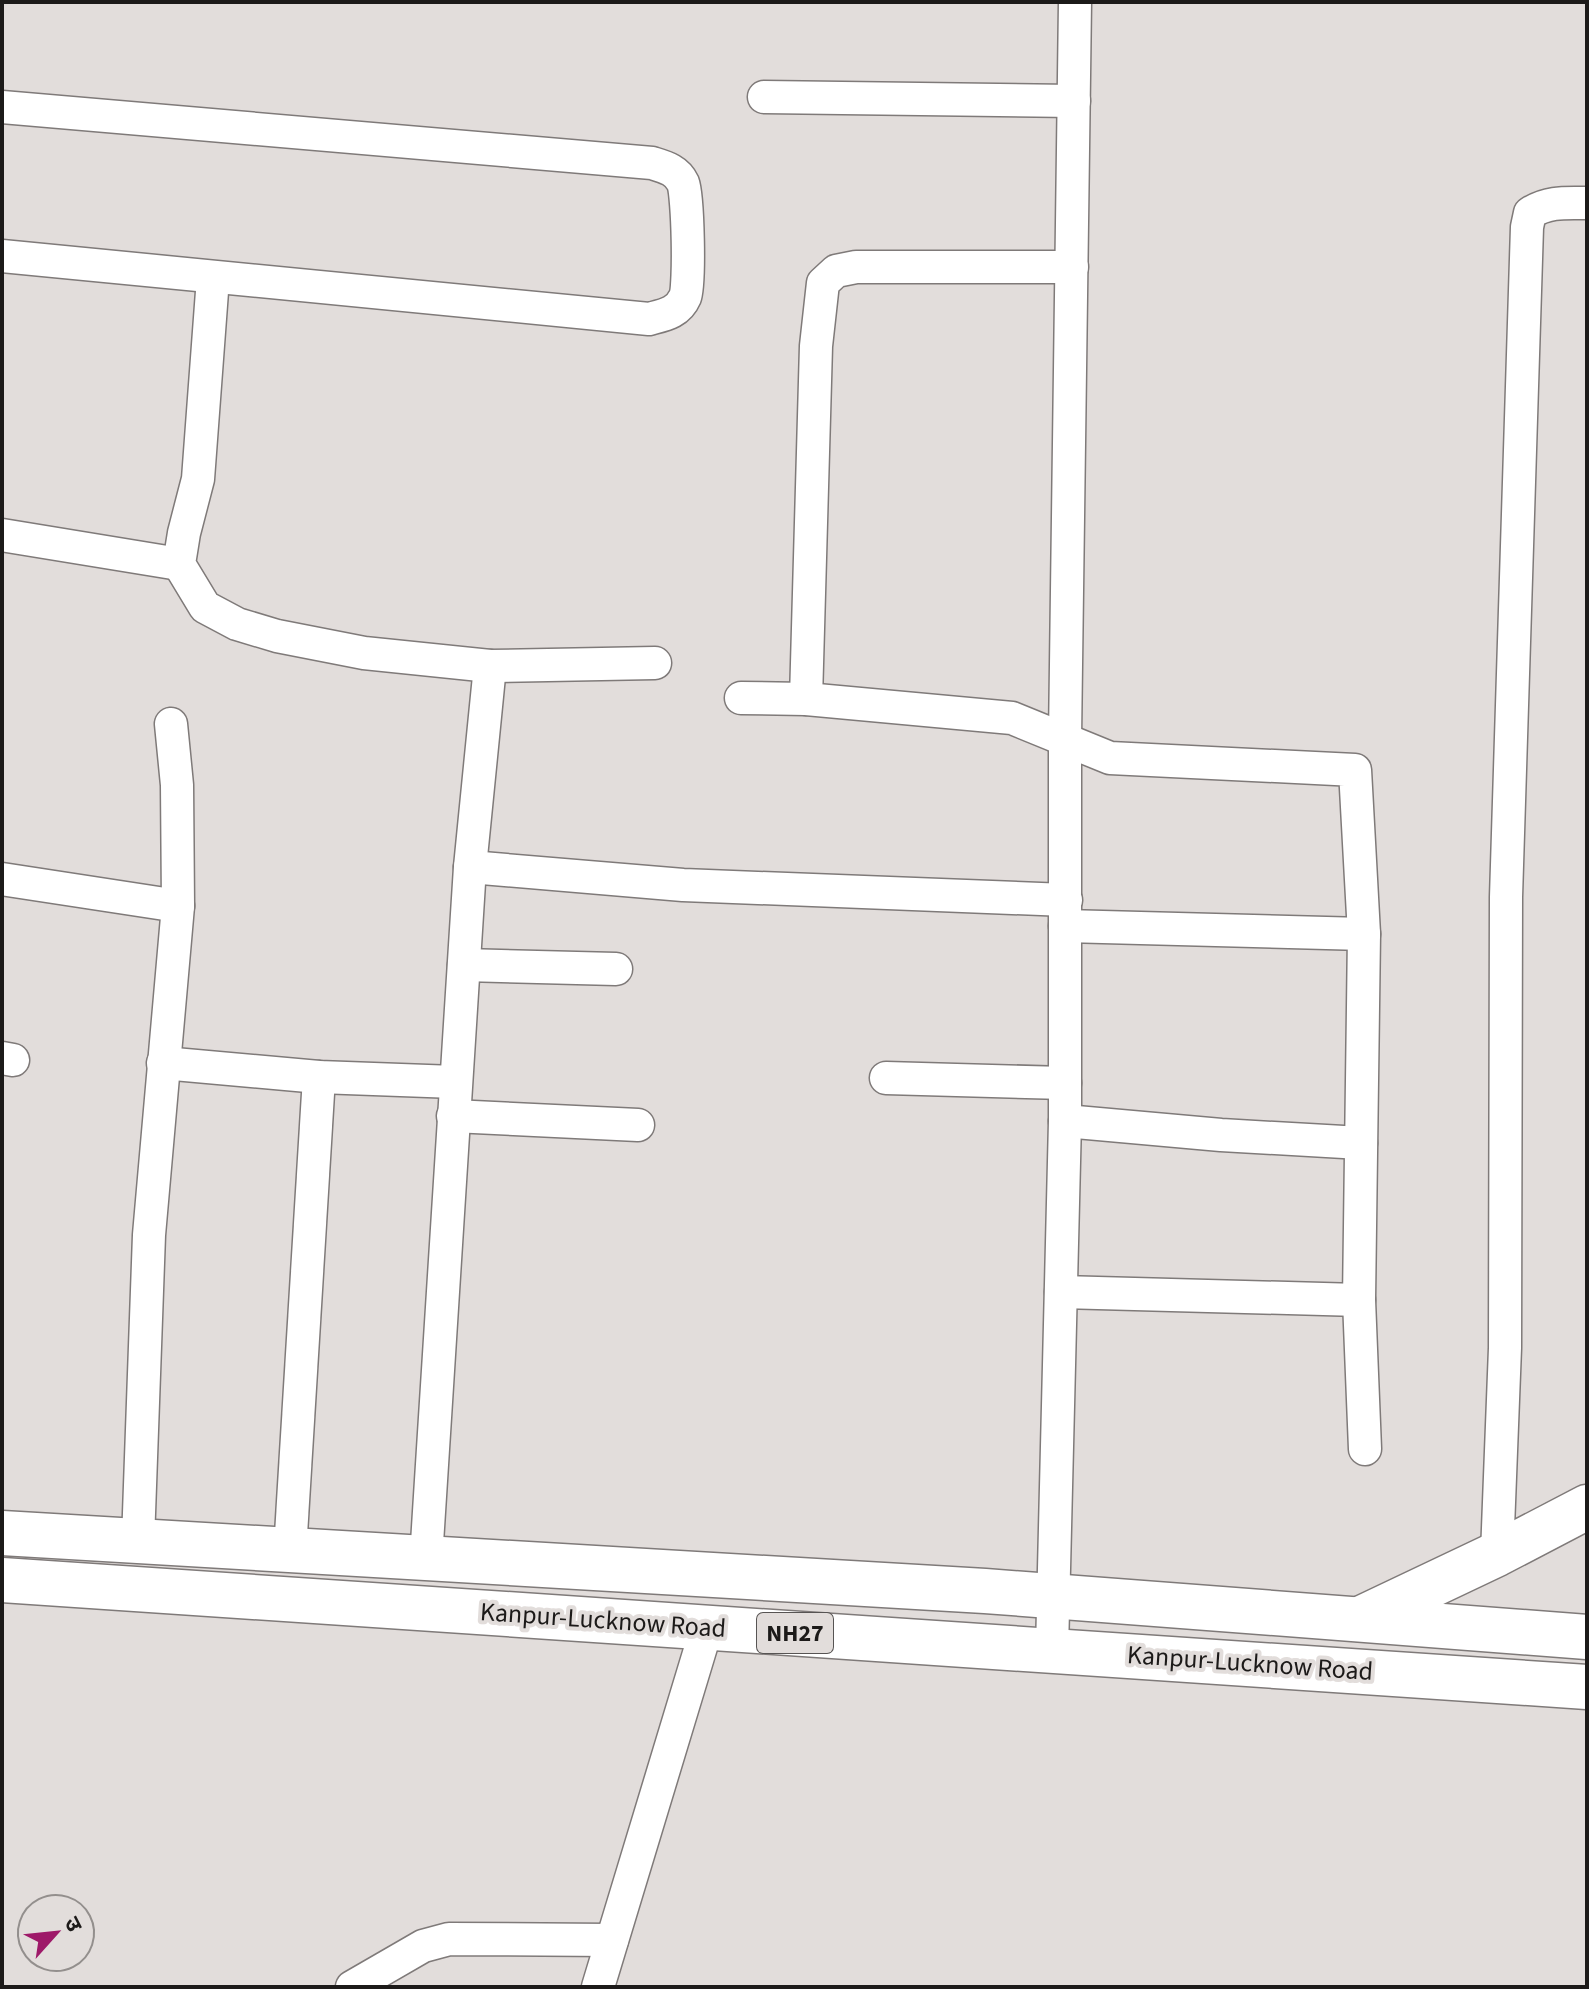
<svg xmlns="http://www.w3.org/2000/svg" width="1589" height="1989" font-family="'Source Sans 3','Noto Sans Devanagari',sans-serif">
<rect width="100%" height="100%" fill="#e2dddb"/>
<g fill="none" stroke-linecap="round" stroke-linejoin="round">
<defs>
<g id="street">
<polyline points="764,97 1074,101"/>
<path d="M2,107L652,163C665,167 677,170 683,183C688,196 690,285 685,297C678,313 664,315 649,319L2,256"/>
<polyline points="213,278 198,479 184,533 179,564 205,607 237,624 277,636 364,653 490,666 655,663"/>
<polyline points="2,535 179,564"/>
<polyline points="741,698 806,699 1012,718 1110,758 1355,770 1364,934 1359,1300 1365,1449"/>
<polyline points="806,699 816,346 823,283 836,271 856,267 1072,267"/>
<polyline points="470,867 683,885 1066,900"/>
<polyline points="2,879 178,906"/>
<polyline points="1065,926 1364,934"/>
<polyline points="464,965 616,969"/>
<polyline points="2,1058 13,1060"/>
<polyline points="163,1063 319,1077 455,1082"/>
<polyline points="886,1078 1065,1083"/>
<polyline points="453,1116 638,1125"/>
<polyline points="1065,1121 1221,1135 1361,1143"/>
<polyline points="1061,1292 1359,1300"/>
<polyline points="138,1541 149,1235 178,906 177,785 171,724"/>
<polyline points="290,1551 319,1077"/>
<path d="M1497,1554L1505,1348L1506,897L1527,227L1530,213C1549,201 1566,203 1587,203"/>
<polyline points="426,1559 470,867 490,666"/>
<polyline points="1052,1650 1065,1121 1065,738 1075,2"/>
<polyline points="352,1987 423,1946 449,1939 612,1940"/>
<polyline points="598,1987 707,1627"/>
</g>
<g id="highway">
<polyline points="2,1533 985,1591 1587,1637"/>
<polyline points="2,1580 1587,1687"/>
<polyline points="1360,1619 1497,1554 1587,1507"/>
</g>
</defs>
<use href="#street" stroke="#7f7a79" stroke-width="35"/>
<use href="#highway" stroke="#7f7a79" stroke-width="47"/>
<use href="#street" stroke="#fff" stroke-width="32"/>
<use href="#highway" stroke="#fff" stroke-width="44"/>
</g>
<g text-anchor="middle" dominant-baseline="central" stroke-width="8" stroke-linejoin="round" paint-order="stroke">
<rect fill="#e2dddb" stroke="#575453" stroke-width="2" x="757" y="1613" width="76" height="40" rx="6"/>
<g font-size="24" font-weight="bold" fill="#1c1a19">
<text x="795" y="1633">NH27</text>
</g>
<g font-size="26" fill="#1c1a19" stroke="#e2dddb">
<text transform="translate(603 1620) rotate(4)">Kanpur-Lucknow Road</text>
<text transform="translate(1250 1663) rotate(4)">Kanpur-Lucknow Road</text>
</g>
</g>
<rect width="1589" height="1989" fill="none" stroke="#1c1a19" stroke-width="8"/>
<g transform="translate(56 1933) rotate(63)"><circle r="38" fill="#e2dddb" stroke="#938f8d" stroke-width="2"/>
<path d="M0-6L14 30L0 20L-14 30Z" fill="#9e1969"/>
<text y="-12" font-size="22" font-weight="bold" text-anchor="middle" fill="#1c1a19">उ</text>
</g>
</svg>
